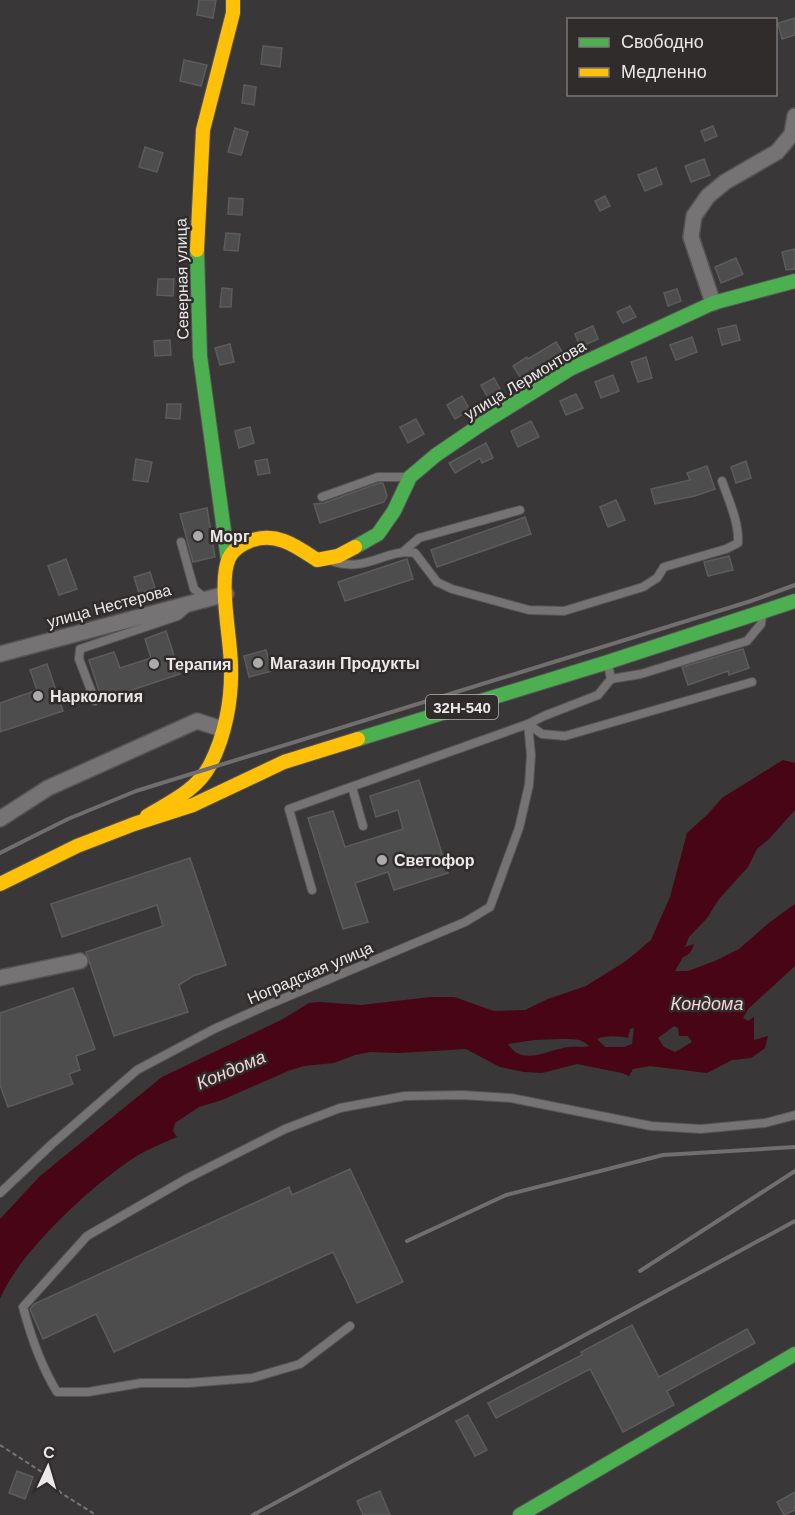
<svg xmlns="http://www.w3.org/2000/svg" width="795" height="1515" font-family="Helvetica,sans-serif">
<rect width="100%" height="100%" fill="#393737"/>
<path fill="#470516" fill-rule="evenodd" d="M783,760L795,763V810L769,839L757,849L748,867L719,899L707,918L689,937L685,947L694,944C692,950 690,955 683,957L675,971H688L715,961L739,949L770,922L795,904V966L748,1009L743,1018L748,1021L754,1017V1040L768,1036L765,1048L751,1058L732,1060L707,1073L650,1066L633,1069L629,1076L622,1073L577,1064L542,1073L524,1072L500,1067L466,1049L399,1053L370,1052L355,1055L334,1063L304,1066L288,1071L222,1100L199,1107L175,1123L173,1131L177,1137C163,1143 148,1149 135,1157C93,1184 19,1252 0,1299V1219L40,1176L162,1077L283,1019L309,1003L320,1002L361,1005L431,997H454L494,1011L525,1010L548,999L586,986L626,961L651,940L670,897L687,833L707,815L722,798ZM674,1026L678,1028L679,1036H688L692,1042L675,1052L664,1047L658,1038ZM634,1028L632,1044L624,1047H605L597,1039C605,1035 619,1036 628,1038L630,1029ZM561,1039C572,1039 581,1038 589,1046C583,1048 577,1046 570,1047C550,1048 523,1068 508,1044L534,1040Z"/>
<g fill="#4e4d4d" stroke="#5d5c5c" stroke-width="1.5">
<polygon points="199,0 216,0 213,18 197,15"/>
<polygon points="795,18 795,35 782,39 778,23"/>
<polygon points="263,46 282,48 280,67 261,64"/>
<polygon points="184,60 207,65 201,86 180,81"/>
<polygon points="244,85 256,87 254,105 242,103"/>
<polygon points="713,126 717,136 705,141 701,131"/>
<polygon points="235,128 248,132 241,155 228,152"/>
<polygon points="145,147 163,153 157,172 139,167"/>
<polygon points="704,159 710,175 691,182 685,166"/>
<polygon points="656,168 662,184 645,191 638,175"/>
<polygon points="605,196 610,206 600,211 595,201"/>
<polygon points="229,198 243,199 242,215 228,214"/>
<polygon points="226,233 240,234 238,251 224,250"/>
<polygon points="795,249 795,269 786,270 782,252"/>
<polygon points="736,258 743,274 721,283 715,267"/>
<polygon points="158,279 174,279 173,296 157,295"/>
<polygon points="222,288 232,289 231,307 220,307"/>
<polygon points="677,289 681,301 668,306 664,293"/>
<polygon points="630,306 636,317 623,323 617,312"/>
<polygon points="736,325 740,340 722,345 718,329"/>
<polygon points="593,326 598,339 580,347 575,334"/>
<polygon points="692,337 697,352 676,360 670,345"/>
<polygon points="170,340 171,355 155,356 154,341"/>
<polygon points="556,342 564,355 522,380 513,366 527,357 528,359"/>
<polygon points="230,344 234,362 220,365 215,348"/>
<polygon points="646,357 652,378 638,382 631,362"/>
<polygon points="613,375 619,391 601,398 595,382"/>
<polygon points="494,378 501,391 488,398 481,385"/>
<polygon points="576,394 583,408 566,415 560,401"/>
<polygon points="462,396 470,410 455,419 447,405"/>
<polygon points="167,404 181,404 180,419 166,418"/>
<polygon points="416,419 424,434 408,443 400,427"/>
<polygon points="531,421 539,437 518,447 511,431"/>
<polygon points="250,427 254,443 239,448 235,431"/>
<polygon points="486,443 493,458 482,463 480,458 455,473 449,463"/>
<polygon points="136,459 152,462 148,482 133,480"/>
<polygon points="267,459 270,473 258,475 255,461"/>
<polygon points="746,461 751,478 736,483 731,467"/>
<polygon points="707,466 715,489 695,496 655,504 651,489 690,480 687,473"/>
<polygon points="379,483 383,483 387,496 384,502 320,523 314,504 324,503"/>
<polygon points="616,500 625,520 608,527 600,507"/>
<polygon points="207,508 215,557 193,562 180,514"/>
<polygon points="525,517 531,534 437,567 431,550"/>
<polygon points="729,556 733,570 708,576 704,562"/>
<polygon points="66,559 77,589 59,595 48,566"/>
<polygon points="407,559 413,579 345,601 338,582"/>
<polygon points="150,572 155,588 139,593 134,577"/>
<polygon points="166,631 180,674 102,700 89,660 114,652 120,668 151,658 145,639"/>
<polygon points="743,649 749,668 729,675 728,671 688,685 682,667"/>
<polygon points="266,650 272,671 249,677 244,656"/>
<polygon points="47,664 63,711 0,732 0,703 37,690 30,670"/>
<polygon points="419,780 448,873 394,890 388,872 355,883 368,922 343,929 308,818 333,811 345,847 403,829 398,810 376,817 370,796"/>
<polygon points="190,858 226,965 193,976 179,985 188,1012 114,1036 86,952 163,926 157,905 62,937 51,904"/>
<polygon points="73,988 95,1049 76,1056 80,1070 69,1074 73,1084 8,1107 0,1085 0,1013"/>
<polygon points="350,1169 403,1282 357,1303 333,1252 114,1352 96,1314 43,1339 30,1309 34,1304 289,1187 292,1195"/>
<polygon points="632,1325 659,1377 747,1329 755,1343 667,1391 674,1405 623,1432 590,1369 496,1418 488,1403 582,1355 581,1352"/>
<polygon points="468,1415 487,1450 475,1456 456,1421"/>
<polygon points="17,1471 33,1477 25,1499 9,1493"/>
<polygon points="380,1491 390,1515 363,1515 357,1501"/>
<polygon points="795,1492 795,1510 784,1515 777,1502"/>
</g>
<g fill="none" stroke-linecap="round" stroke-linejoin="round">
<defs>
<g id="lane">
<polyline points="322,497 378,477 409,477"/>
<polyline points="181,542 194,589 205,598"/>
<polyline points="404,551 419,538 520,510"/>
<path d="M334,562C369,572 386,548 415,553L437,582L452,589L529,610L564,611L643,587L657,578L664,567L726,549L738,543C739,522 729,501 722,481"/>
<polyline points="608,664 611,679 598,695 544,716 528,724 542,734 565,736 752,682"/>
<polyline points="611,679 641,674 747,641 761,624 762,615"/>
<polyline points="95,701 79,659 80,649 178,616 187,608"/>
<polyline points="352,787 363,826"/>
<polyline points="0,1193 52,1144 137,1070 214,1029 263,1007 465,922 490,907 519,828 529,785 531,755 528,724 289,809 312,890"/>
<path d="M350,1326L300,1364L252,1378L189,1383H141L88,1392H57C41,1366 31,1337 23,1307L87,1236L186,1179L285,1129L340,1108L405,1096L462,1095L511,1098L651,1126L701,1129L765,1123L795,1115"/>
</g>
<g id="street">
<polyline points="713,303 691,237 694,216 708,196 725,182 777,152 792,134 795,116"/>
<polyline points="0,654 226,594"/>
<polyline points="0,819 48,788 197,721 222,729"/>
<polyline points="0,978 80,961"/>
</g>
<g id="fast">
<polyline points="197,250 200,356 228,560"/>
<polyline points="355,547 378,534 394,511 410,477 436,455 483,423 570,369 713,303 795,281"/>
<polyline points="358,739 608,662 795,601"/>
<polyline points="520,1515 795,1354"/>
</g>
<g id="slow">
<polyline points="197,250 203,130 233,13 233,0"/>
<path d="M147,816C170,802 197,790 210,765C225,736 232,700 231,667C231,639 218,582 229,558C233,550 242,544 250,541C276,531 296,546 317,560L338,556L355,547"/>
<polyline points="0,884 77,846 134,824 193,805 284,762 358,739"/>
</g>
</defs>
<use href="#lane" stroke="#555354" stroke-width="10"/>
<use href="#street" stroke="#555354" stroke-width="18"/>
<use href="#fast" stroke="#555354" stroke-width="16"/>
<use href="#slow" stroke="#555354" stroke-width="16"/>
<polyline stroke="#767474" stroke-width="2" stroke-dasharray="4.5 3" stroke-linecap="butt" points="0,1445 45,1474 61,1493 96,1515"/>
<use href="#lane" stroke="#757373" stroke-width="8"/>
<use href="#street" stroke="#757373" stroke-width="15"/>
<use href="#fast" stroke="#4caf50" stroke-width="14"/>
<use href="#slow" stroke="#ffc107" stroke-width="14"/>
<g stroke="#706e6e" stroke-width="4">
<polyline points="0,853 68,819 136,791 751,601 795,585"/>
<polyline points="407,1241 506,1195 663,1155 795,1147"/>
<polyline points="640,1271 795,1171"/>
<polyline points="253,1515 795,1221"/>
</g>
</g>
<g fill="#adaaab" stroke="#302c2c" stroke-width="2">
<circle cx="198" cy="536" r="6"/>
<circle cx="258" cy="663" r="6"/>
<circle cx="154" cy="664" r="6"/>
<circle cx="38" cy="696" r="6"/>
<circle cx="382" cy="860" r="6"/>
</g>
<g text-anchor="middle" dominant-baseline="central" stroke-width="5" stroke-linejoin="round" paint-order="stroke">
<rect fill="#302c2c" stroke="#b3b0b0" stroke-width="1.5" x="426" y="695" width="72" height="24" rx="4.5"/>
<g font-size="15" font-weight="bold" fill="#ebe8e9">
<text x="462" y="707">32Н-540</text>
</g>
<g font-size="16" fill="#ebe8e9" stroke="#302c2c">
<text transform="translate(182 279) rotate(-91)">Северная улица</text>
<text transform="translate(525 380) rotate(-31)">улица Лермонтова</text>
<text transform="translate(109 606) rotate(-15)">улица Нестерова</text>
<text transform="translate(310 973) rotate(-23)">Ноградская улица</text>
</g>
<g font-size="16" font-weight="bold" fill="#ebe8e9" stroke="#302c2c" text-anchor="start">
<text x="210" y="536">Морг</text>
<text x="270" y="663">Магазин Продукты</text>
<text x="166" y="664">Терапия</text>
<text x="50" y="696">Наркология</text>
<text x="394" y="860">Светофор</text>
</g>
<g font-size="18" font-style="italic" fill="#f0d4d6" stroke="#302c2c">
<text x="707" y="1004">Кондома</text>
<text transform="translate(231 1070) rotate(-23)">Кондома</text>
</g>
</g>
<rect x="567" y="18" width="210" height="78" fill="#302c2c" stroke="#7b7778" stroke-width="1.5"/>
<rect x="579" y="38" width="30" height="9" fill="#4caf50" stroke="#7b7778" stroke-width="1.5"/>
<text x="621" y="48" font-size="18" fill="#ebe8e9">Свободно</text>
<rect x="579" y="68" width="30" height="9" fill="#ffc107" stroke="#7b7778" stroke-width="1.5"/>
<text x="621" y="78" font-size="18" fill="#ebe8e9">Медленно</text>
<g transform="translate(48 1467) rotate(4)" stroke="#302c2c" stroke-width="4.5" paint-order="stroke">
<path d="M0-4.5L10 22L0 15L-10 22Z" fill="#ebe8e9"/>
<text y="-9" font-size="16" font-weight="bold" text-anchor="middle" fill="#ebe8e9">С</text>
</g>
</svg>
